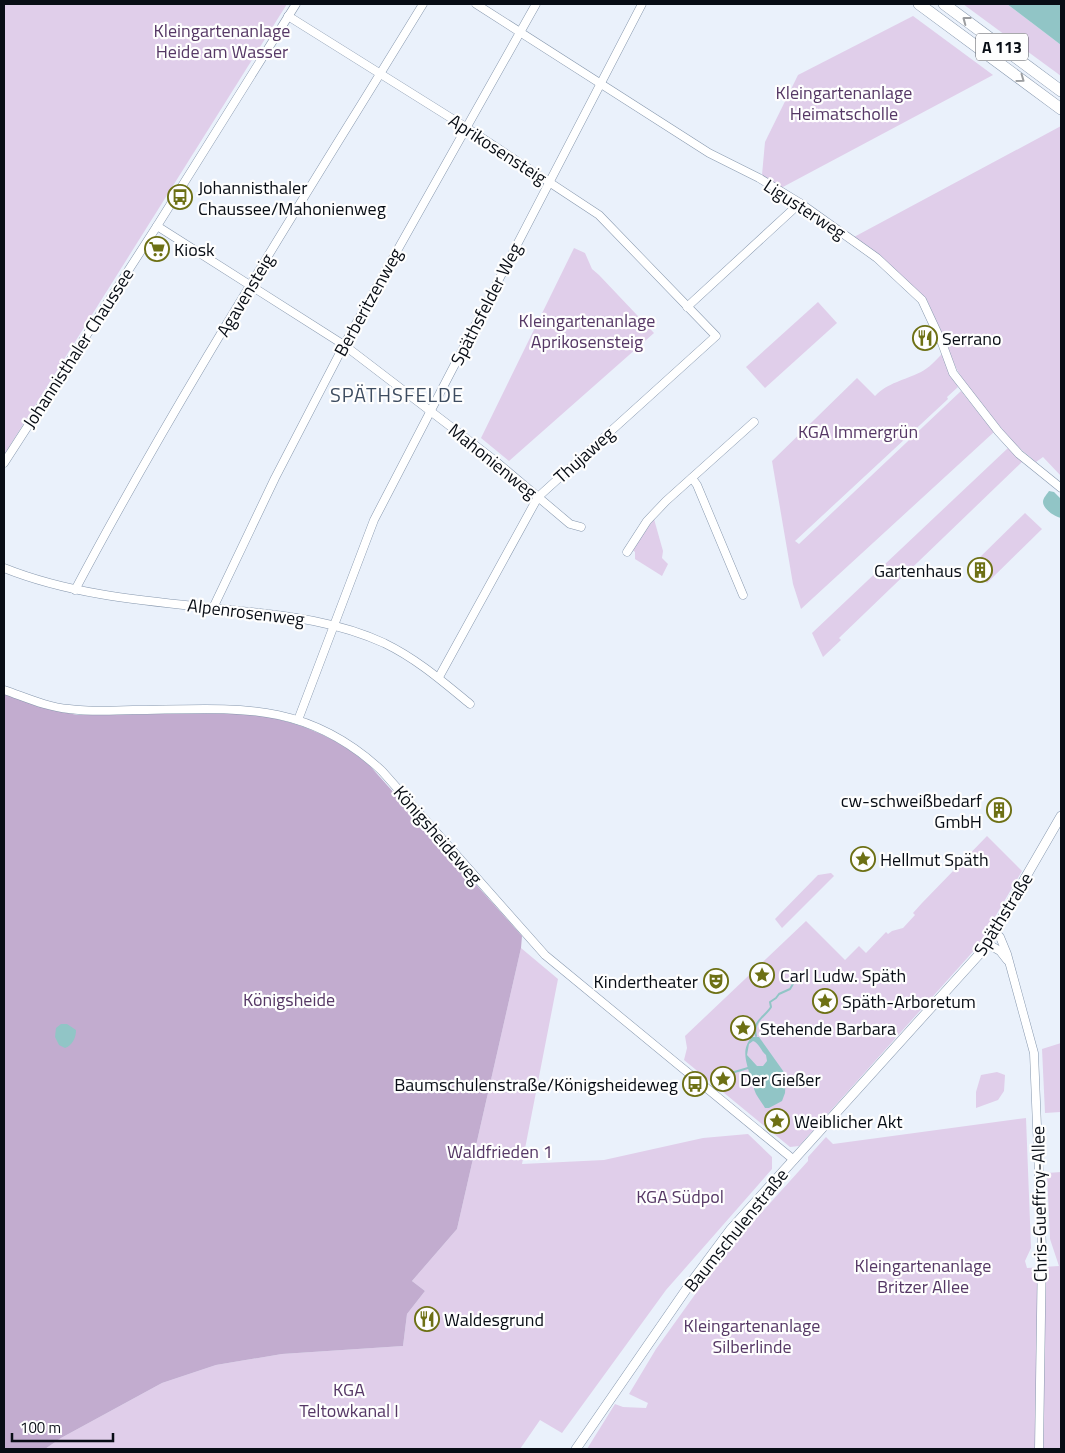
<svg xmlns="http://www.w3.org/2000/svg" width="1065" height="1453" font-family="'Titillium Web',sans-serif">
<rect width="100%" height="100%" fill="#eaf1fb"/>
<g fill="#e0ceea">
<polygon points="4,4 287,4 4,455"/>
<polygon points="963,4 1007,4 1061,45 1061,76"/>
<polygon points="913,16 993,75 781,188 762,175 765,142 798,75"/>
<polygon points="1061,126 1061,476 1043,457 1036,462 1012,442 963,380 956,368 927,300 884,259 854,237"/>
<polygon points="574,248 585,253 592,269 599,275 654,333 509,461 481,438"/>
<polygon points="818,302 837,323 765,388 746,367"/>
<path d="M942,354L951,376L958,387L947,397L948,399L795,541L799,544L961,391L994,432L801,609L793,584L772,461L857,378L875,396C889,382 903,381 921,372C929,368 936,360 942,354Z"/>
<polygon points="1008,448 1023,461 839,638 841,640 823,657 812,633"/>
<polygon points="1025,513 1042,529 987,583 971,566"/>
<polygon points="654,519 663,551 662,558 668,564 662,576 635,559 635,552 632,549"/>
<polygon points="987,836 1022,871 978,946 799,1146 790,1147 684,1060 687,1048 685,1036 806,921 845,960 859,946 866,953 886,932 888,934 892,931 903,928 915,915 913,913 922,903"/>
<polygon points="831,873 834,876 782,928 775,919 818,875"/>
<polygon points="521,948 558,979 522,1164 604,1160 703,1138 748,1134 772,1157 772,1169 666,1290 562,1433 540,1420 520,1449 45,1449 61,1438 162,1383 216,1365 282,1354 403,1346 407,1314 425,1291 412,1281 457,1229"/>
<polygon points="1061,1043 1061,1112 1045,1113 1042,1049"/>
<polygon points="997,1072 1005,1075 1004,1091 998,1100 976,1108 976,1092 981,1075"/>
<polygon points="1026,1118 1031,1248 1025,1261 1027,1268 1059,1266 1050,1239 1047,1173 1061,1172 1061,1449 587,1449 615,1404 623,1407 646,1408 648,1403 629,1394 656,1349 724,1254 808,1161 808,1157 826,1137 833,1144"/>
</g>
<path fill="#c2accf" d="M4,694L37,706L77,715L244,713C291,719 334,734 370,766L522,936L521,948L457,1229L412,1281L425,1291L407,1314L403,1346L282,1354L216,1365L162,1383L61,1438L45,1449H4Z"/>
<g fill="#91c5c6" fill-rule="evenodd">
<polygon points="1007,4 1061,5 1061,45"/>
<path d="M1049,491L1054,492L1061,499V518C1055,517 1043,509 1043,502C1043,498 1047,494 1049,491Z"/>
<path d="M61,1024H67L76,1030C76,1037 73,1045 65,1048L59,1045L55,1037L56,1028Z"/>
<path d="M752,1037H759L786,1075L785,1093L782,1101L769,1108H765C762,1103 759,1099 756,1094C754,1090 753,1084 751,1079C747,1063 740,1050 752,1037ZM753,1041C759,1043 761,1051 766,1055L767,1061L763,1066H757L747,1055L749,1044Z"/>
</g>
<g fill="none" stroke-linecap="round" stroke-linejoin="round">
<g stroke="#91c5c6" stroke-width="2">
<path d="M756,1036C752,1021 765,1017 771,1007L770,1002L776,998L779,994L790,989L793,984"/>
<polyline points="721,1076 748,1068"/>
</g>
<defs>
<g id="minor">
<polyline points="476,4 709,153 759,178 800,203 877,258 922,300 942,343 953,373 998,431 1019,454 1061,488"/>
<polyline points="288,16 467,128 599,215 716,336 538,497 439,677"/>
<polyline points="157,226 344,345 493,459 570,524 581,527"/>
<polyline points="687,307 800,203"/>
<polyline points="4,463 157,226 296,4"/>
<polyline points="692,478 697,485 743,595"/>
<polyline points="627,552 647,521 666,501 754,422"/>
<path d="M4,568C79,598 161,602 241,611C290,616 338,622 384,643C417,659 442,681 470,704"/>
<path d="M75,590C181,390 305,197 423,4"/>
<polyline points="213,608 275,478 344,345 536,4"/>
<path d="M4,690C25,697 46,707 69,709C90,712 112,711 133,710C231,709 304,698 382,771L545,955L794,1160"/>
<polyline points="298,720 374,520 642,4"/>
<polyline points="995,932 1000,937 1007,954 1034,1053 1042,1249 1039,1449"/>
<polyline points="988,944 1000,951 1007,960"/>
</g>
<polyline id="major" points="576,1449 690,1284 731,1229 984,949 1061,816"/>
<g id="highway">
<polyline points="919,4 1061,109"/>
<polyline points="944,4 1061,91"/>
</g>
</defs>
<use href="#minor" stroke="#8798ae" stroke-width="9"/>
<use href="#major" stroke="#8798ae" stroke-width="10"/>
<use href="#highway" stroke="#8798ae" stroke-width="12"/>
<use href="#minor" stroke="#fff" stroke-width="8"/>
<use href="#major" stroke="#fff" stroke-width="9"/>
<use href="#highway" stroke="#fff" stroke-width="11"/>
</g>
<defs><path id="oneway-chevron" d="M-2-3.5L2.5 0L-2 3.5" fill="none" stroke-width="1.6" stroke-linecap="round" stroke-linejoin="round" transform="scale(1.25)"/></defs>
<g stroke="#9c9ea1">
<use href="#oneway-chevron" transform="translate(966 20) rotate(-143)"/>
<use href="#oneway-chevron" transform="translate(1021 79) rotate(36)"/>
</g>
<defs>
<symbol id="bus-ring" viewBox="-11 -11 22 22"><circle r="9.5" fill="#fefefe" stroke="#6d7014" stroke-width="1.5"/><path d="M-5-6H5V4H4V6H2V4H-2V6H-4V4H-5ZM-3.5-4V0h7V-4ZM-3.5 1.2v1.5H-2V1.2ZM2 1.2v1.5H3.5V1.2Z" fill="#6d7014"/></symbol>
<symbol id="supermarket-ring" viewBox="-11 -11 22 22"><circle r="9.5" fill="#fefefe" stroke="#6d7014" stroke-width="1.5"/><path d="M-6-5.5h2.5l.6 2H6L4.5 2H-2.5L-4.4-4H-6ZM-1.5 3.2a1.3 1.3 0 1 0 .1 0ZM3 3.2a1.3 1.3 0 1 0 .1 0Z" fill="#6d7014"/></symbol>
<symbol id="restaurant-ring" viewBox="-11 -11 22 22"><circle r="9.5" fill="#fefefe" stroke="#6d7014" stroke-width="1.5"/><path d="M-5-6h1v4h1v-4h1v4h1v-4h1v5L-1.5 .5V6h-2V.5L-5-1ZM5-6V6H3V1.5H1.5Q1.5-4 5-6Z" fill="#6d7014"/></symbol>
<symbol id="building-ring" viewBox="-11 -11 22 22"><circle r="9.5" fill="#fefefe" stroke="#6d7014" stroke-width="1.5"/><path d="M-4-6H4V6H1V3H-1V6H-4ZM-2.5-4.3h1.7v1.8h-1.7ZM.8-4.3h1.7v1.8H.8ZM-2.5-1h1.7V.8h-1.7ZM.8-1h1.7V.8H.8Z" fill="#6d7014"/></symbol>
<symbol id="sight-ring" viewBox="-11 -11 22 22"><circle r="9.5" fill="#fefefe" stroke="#6d7014" stroke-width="1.5"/><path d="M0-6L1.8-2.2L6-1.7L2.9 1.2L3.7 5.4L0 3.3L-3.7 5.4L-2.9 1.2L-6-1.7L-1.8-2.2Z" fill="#6d7014"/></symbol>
<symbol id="theatre-ring" viewBox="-11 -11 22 22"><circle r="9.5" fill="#fefefe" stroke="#6d7014" stroke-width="1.5"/><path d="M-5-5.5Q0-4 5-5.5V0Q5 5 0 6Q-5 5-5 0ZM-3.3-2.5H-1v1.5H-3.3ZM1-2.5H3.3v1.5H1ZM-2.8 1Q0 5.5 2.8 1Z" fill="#6d7014"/></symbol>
</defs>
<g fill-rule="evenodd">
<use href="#bus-ring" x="166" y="183" width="28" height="28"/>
<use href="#supermarket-ring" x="143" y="235" width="28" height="28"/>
<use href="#restaurant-ring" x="911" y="324" width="28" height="28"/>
<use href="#building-ring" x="966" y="556" width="28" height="28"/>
<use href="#building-ring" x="985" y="796" width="28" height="28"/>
<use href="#sight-ring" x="849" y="845" width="28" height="28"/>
<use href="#sight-ring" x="748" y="961" width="28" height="28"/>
<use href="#theatre-ring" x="702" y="967" width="28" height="28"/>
<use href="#sight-ring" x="811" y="987" width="28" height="28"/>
<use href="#sight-ring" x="729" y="1014" width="28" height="28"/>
<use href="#sight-ring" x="709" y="1065" width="28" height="28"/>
<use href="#bus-ring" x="681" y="1070" width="28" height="28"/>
<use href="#sight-ring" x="763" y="1107" width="28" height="28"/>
<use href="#restaurant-ring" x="413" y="1305" width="28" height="28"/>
</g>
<g text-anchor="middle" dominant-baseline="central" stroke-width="4.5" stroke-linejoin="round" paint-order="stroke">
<rect fill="#fefefe" stroke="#52555b" stroke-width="1" x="976" y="33.5" width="52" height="27" rx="4"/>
<g font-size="16" font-weight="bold" fill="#080d15">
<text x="1002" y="47">A 113</text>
</g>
<g font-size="18" fill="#553765" stroke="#fefefe">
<text x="222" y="30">Kleingartenanlage<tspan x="222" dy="21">Heide am Wasser</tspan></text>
<text x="844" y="92">Kleingartenanlage<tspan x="844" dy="21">Heimatscholle</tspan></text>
<text x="587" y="320">Kleingartenanlage<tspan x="587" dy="21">Aprikosensteig</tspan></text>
<text x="858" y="431">KGA Immergrün</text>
<text x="289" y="999">Königsheide</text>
<text x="500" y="1151">Waldfrieden 1</text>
<text x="680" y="1196">KGA Südpol</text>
<text x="923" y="1265">Kleingartenanlage<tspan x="923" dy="21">Britzer Allee</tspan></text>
<text x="752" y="1325">Kleingartenanlage<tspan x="752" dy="21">Silberlinde</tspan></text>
<text x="349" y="1389">KGA<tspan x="349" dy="21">Teltowkanal I</tspan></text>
</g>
<g font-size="18" fill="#080d15" stroke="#fefefe">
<text transform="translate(498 149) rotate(33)">Aprikosensteig</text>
<text transform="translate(805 209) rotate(33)">Ligusterweg</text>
<text transform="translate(245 295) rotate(-59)">Agavensteig</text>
<text transform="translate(368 302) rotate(-61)">Berberitzenweg</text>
<text transform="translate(486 304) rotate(-63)">Späthsfelder Weg</text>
<text transform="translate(78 348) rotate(-57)">Johannisthaler Chaussee</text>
<text transform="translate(584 455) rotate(-42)">Thujaweg</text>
<text transform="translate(493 461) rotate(39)">Mahonienweg</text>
<text transform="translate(246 612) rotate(7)">Alpenrosenweg</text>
<text transform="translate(438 835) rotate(49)">Königsheideweg</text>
<text transform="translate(1003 914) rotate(-58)">Späthstraße</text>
<text transform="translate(1039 1204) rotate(-91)">Chris-Gueffroy-Allee</text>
<text transform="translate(736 1230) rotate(-51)">Baumschulenstraße</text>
</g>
<g font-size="18" fill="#080d15" stroke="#fefefe" text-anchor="start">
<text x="198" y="187">Johannisthaler<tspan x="198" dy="21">Chaussee/Mahonienweg</tspan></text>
<text x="174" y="249">Kiosk</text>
<text x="942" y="338">Serrano</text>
<text x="962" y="570" text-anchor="end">Gartenhaus</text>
<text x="982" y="800" text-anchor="end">cw-schweißbedarf<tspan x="982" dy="21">GmbH</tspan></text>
<text x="880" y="859">Hellmut Späth</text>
<text x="780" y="975">Carl Ludw. Späth</text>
<text x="698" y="981" text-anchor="end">Kindertheater</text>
<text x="842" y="1001">Späth-Arboretum</text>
<text x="760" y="1028">Stehende Barbara</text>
<text x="740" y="1079">Der Gießer</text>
<text x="678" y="1084" text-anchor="end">Baumschulenstraße/Königsheideweg</text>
<text x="794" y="1121">Weiblicher Akt</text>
<text x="444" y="1319">Waldesgrund</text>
</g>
<g font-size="20" letter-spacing="1" fill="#3d4c60" stroke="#fefefe">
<text x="397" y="394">SPÄTHSFELDE</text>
</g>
</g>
<rect width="1065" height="1453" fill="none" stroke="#080d15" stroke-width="10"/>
<path d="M12 1433v8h101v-8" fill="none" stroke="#080d15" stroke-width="2.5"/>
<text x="20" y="1433" font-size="15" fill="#080d15" stroke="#fefefe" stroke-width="4" paint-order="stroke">100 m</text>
</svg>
